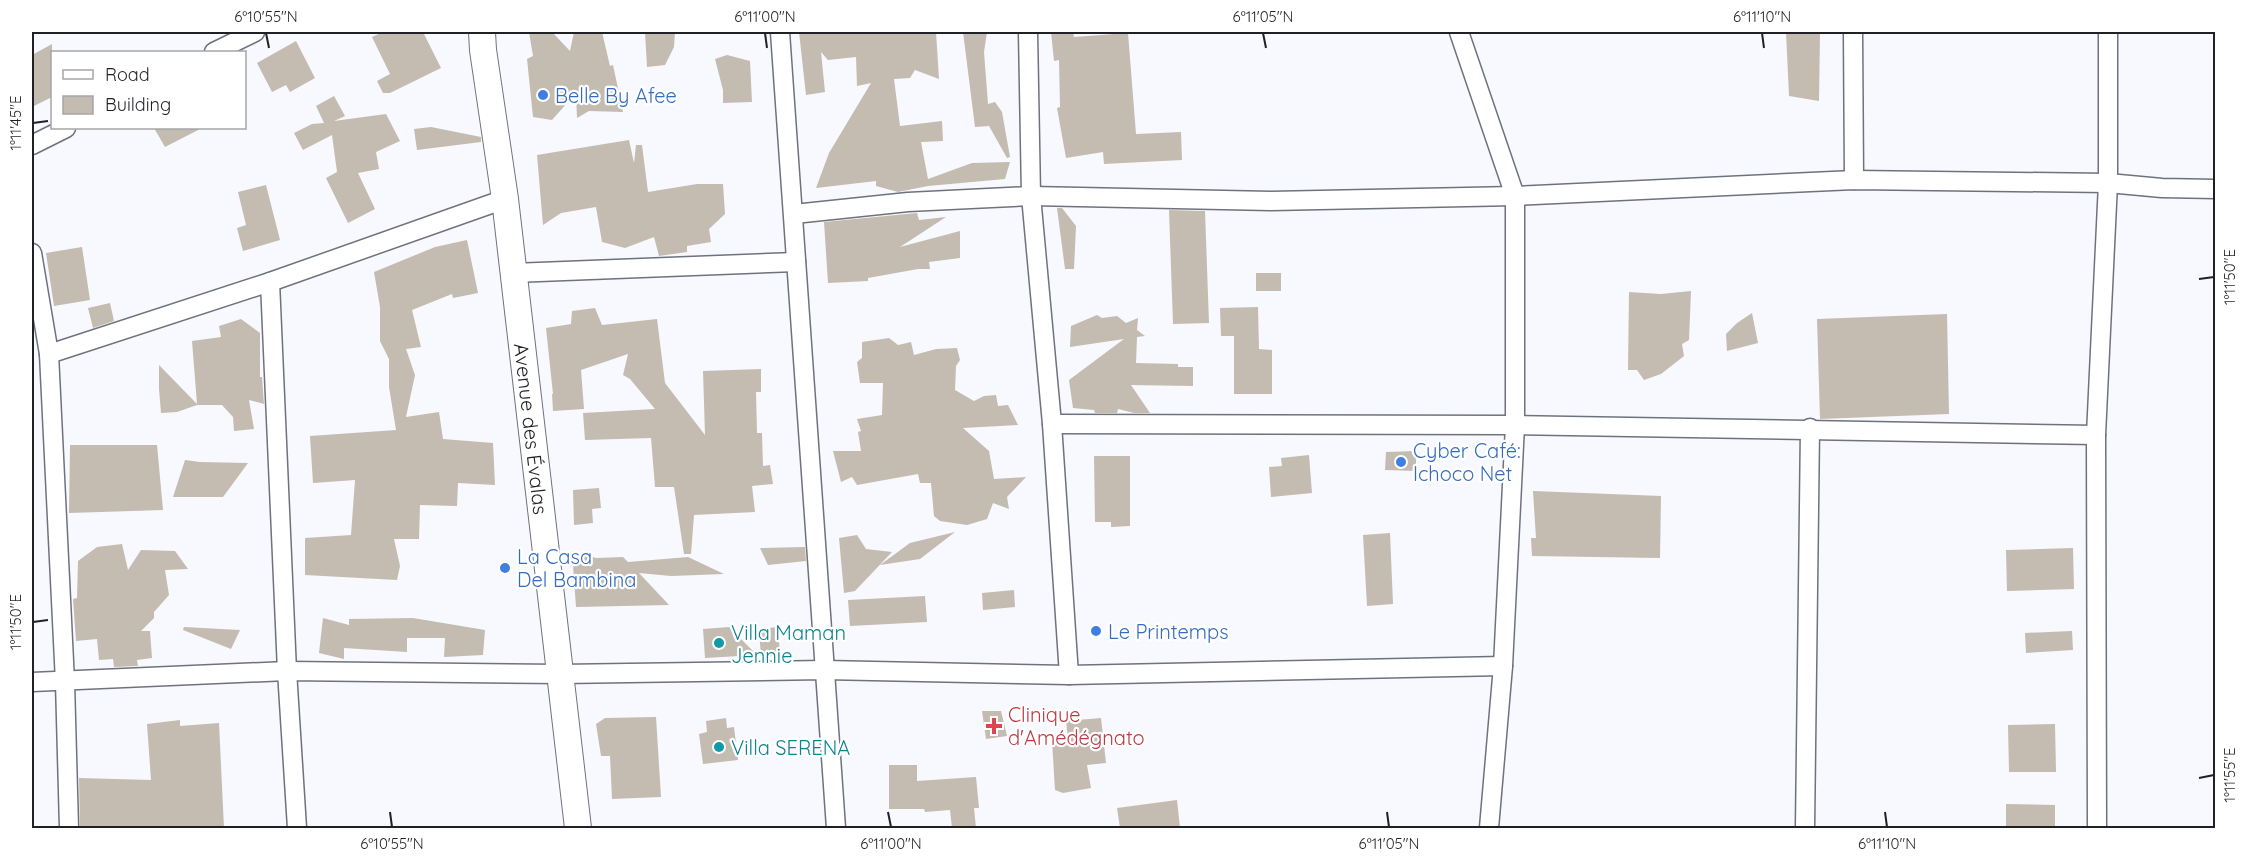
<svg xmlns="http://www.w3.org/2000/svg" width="2247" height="860" font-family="Quicksand,sans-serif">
<rect width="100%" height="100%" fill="#f7f9fe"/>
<g fill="#c4bbb1">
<polygon points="383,32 423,32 441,68 390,93 383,93 377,81 390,74 372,37"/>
<polygon points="529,32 552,32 570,51 574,32 602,32 610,66 613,65 623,112 589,111 577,118 576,93 552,120 533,117 527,59 533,56"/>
<polygon points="645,32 675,32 674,47 665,65 647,67"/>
<polygon points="799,32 936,32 939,79 915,70 910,78 894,79 900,126 942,121 943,141 921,142 928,179 972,163 1010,162 1005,179 928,186 898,192 876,186 876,181 816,188 829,153 871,83 857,86 856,57 828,60 821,52 825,92 806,95"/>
<polygon points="963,32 987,32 984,52 988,104 995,102 1002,112 1010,157 1007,158 989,126 975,127"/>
<polygon points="1051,32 1073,32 1074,37 1128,33 1136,134 1181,132 1182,160 1104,164 1103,152 1066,158 1057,108 1060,107 1059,60 1054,61"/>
<polygon points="1786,32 1820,32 1819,101 1789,96"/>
<polygon points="296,41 315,78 290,92 286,85 272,92 257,63"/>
<polygon points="52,44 52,97 32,107 32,55"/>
<polygon points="727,55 750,61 752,102 723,103 723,90 715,59"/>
<polygon points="334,96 345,116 334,121 386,114 400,141 376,152 379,169 358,173 375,209 348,223 326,178 337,172 332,135 303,150 294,133 312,124 324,123 316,106"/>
<polygon points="431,127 481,137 481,142 417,150 414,129"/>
<polygon points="154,128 202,128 165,147"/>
<polygon points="629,140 634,163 636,145 642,145 648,192 697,184 723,184 725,214 709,229 711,242 687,246 687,252 659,256 654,237 625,248 602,242 596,207 561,213 543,225 537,155"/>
<polygon points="266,185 280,240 243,251 237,228 246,225 238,192"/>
<polygon points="1057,208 1062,208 1076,226 1074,269 1065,269"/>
<polygon points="1169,210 1205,211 1209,323 1173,324"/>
<polygon points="917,213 919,220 946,217 900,247 960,231 960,258 929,262 930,269 918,269 868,278 868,281 828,283 824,222"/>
<polygon points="467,240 478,293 453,298 452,294 412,310 421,347 406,349 415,375 406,417 439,412 443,439 493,443 495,485 458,483 457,506 420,505 419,539 394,539 400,566 397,580 305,575 305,538 351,535 355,480 313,483 310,436 396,430 389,387 389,359 380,341 380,307 374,272 435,247"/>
<polygon points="82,247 90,300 54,306 46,253"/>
<rect x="1256" y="273" width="25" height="18"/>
<polygon points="1691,291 1689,340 1682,344 1684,356 1661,374 1644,380 1637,370 1628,370 1629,292 1661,294"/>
<polygon points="110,303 114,321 93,328 88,308"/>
<polygon points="1258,307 1259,349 1272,350 1272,394 1234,394 1234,336 1221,336 1220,308"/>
<polygon points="595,308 602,325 657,319 665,383 705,435 703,371 761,369 761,392 756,392 757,433 762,433 763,466 770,465 773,484 752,486 755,512 694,515 691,554 684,554 674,487 655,487 651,438 585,440 583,413 655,409 630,379 623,375 628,354 581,370 584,409 553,411 552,394 553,394 546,328 571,324 572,311"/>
<polygon points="1752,313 1758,343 1727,351 1726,334 1737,323"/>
<polygon points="1947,314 1949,414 1820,419 1817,319"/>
<polygon points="1097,315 1102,318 1117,316 1126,323 1138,318 1137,330 1145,336 1137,337 1136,363 1178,364 1178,367 1193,367 1193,386 1131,385 1150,413 1134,413 1118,409 1117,413 1095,413 1094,410 1073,408 1069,380 1124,339 1070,347 1071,326"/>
<polygon points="241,319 260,333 260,377 262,377 264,404 249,400 254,429 234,431 233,417 222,405 197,405 177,412 161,413 159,389 159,365 197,404 192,341 221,337 219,326"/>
<polygon points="889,338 898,345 911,342 914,355 936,349 957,348 960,360 956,366 955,390 974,401 984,396 996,395 998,406 1008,405 1018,425 963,428 989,451 994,479 1026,477 1007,497 1009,509 993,503 987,519 967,525 940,521 934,516 931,483 920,483 918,474 857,485 852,477 841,482 833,451 861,451 858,432 861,431 857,419 882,415 883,383 860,383 857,362 862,358 862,342"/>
<polygon points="70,445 157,445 163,510 69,513"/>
<polygon points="1416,451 1416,471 1385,470 1386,452"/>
<polygon points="1309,455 1312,493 1271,497 1269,467 1282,466 1281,458"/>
<polygon points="1094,456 1130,456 1130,526 1111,527 1111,522 1095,522"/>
<polygon points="185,460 200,462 248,463 223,497 173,497"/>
<polygon points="599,488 601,508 592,509 593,523 574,525 573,490"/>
<polygon points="1533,491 1661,496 1660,558 1532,556 1531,538 1536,538"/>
<polygon points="955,532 920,559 880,565 910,543"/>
<polygon points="1390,533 1393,604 1367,606 1363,535"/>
<polygon points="857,535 866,549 892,552 855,591 844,593 839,538"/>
<polygon points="122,544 128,570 141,550 175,551 188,569 165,570 169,595 154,612 154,618 141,631 150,631 152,658 137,660 138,666 114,667 113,659 99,660 97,639 76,641 73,599 77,598 78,561 97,547"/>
<polygon points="805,547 806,561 768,565 760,548"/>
<polygon points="2073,548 2074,589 2007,591 2006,550"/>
<polygon points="572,551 596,558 623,557 628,562 688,557 724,574 671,576 639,573 669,605 576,607"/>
<polygon points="1014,590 1015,607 983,610 982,593"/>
<polygon points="925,596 927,622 850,626 848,600"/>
<polygon points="323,618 349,625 349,619 413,618 485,630 483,655 444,657 445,638 407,638 407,652 344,648 344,659 319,653"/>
<polygon points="184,627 240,630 231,649 183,630"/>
<polygon points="729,627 757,655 705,658 703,629"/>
<polygon points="778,627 780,655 761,657 759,629"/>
<polygon points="2072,631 2073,650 2026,653 2025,633"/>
<polygon points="982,711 1001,711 1007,736 986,739"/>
<polygon points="656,717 661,797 612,799 610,756 601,756 596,724 605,718"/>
<polygon points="726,718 727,728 734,727 738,760 703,764 699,734 707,732 706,721"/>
<polygon points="1101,718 1106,763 1087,765 1091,788 1063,793 1055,790 1052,741 1068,738 1066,721"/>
<polygon points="180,720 180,726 219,723 224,828 80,828 79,778 151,780 147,724"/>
<polygon points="2055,724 2056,772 2009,772 2008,725"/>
<polygon points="889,765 917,765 917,781 976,777 979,808 974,808 976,828 952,828 950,810 925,812 924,809 889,809"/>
<polygon points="1177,800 1180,828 1120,828 1117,808"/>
<polygon points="2006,804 2055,805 2055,828 2006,828"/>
</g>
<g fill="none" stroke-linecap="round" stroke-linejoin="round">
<defs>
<g id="street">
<polyline points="780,32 836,828"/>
<polyline points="1028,32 1031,196 1052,424 1069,675"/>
<polyline points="1459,32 1515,196 1515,425 1503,666 1489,828"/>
<polyline points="1853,32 1854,180"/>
<polyline points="214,52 255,32"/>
<polyline points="32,145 66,128"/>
<polyline points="794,214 908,202 1031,196 1271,201 1515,196 1854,180 2108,183 2162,188 2216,189"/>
<polyline points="32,253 49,354 65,682 69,828"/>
<polyline points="513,273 796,262"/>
<polyline points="270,282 287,671 297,828"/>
<polyline points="49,354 270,282 505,199"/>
<polyline points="1052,424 1515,425 2096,435"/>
<polyline points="32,682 287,671 561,674 824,670 1069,675 1503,666"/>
<polyline points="1805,828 1810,428"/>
<polyline points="2097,828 2096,435 2108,183 2108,32"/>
</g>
<g id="secondary">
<path id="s1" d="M482,32L483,50L505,199L578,828"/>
</g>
</defs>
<use href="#street" stroke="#6e727c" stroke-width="21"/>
<use href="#secondary" stroke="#6e727c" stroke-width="28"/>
<use href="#street" stroke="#fff" stroke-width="18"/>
<use href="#secondary" stroke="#fff" stroke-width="26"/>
</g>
<path fill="none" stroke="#1f2125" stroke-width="2" d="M266,33L269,48M765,33L767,48M1263,33L1266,48M1762,33L1764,48M33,123L48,121M2199,279L2214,277M33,622L48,620M2199,778L2214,775M390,812L392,827M888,812L891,827M1387,812L1389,827M1885,812L1887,827"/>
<g fill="#3f7fe0" stroke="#fff" stroke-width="2">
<circle cx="543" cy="95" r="6"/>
<circle cx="1401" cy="462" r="6"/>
<circle cx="505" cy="568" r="6"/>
<circle cx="1096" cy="631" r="6"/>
</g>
<g fill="#0f9aa8" stroke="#fff" stroke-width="2">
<circle cx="719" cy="643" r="6"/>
<circle cx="719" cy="747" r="6"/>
</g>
<path fill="#e0444e" stroke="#fff" stroke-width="2" d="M991 717h6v6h6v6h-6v6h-6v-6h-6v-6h6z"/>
<g text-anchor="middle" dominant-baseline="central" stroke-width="4.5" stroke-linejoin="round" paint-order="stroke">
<g font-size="20" fill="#366cbe" stroke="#fff" text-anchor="start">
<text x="555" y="95">Belle By Afee</text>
<text x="1413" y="450">Cyber Café:<tspan x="1413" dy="23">Ichoco Net</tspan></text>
<text x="517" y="556">La Casa<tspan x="517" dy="23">Del Bambina</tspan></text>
<text x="1108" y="631">Le Printemps</text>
</g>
<g font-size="20" fill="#1f2125" stroke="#fff">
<text stroke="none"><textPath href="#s1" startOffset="400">Avenue des Évalas</textPath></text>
</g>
<g font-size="20" fill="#0d838f" stroke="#fff" text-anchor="start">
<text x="731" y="632">Villa Maman<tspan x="731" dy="23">Jennie</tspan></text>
<text x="731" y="747">Villa SERENA</text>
</g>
<g font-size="20" fill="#be3a42" stroke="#fff" text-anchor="start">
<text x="1008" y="714">Clinique<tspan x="1008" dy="23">d'Amédégnato</tspan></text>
</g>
</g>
<rect width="2247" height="860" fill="none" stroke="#ffffff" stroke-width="66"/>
<rect x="51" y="51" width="195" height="78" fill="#ffffff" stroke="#a5a6a8" stroke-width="1.5"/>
<rect x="63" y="70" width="30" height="9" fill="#ffffff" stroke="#a5a6a8" stroke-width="1.5"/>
<text x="105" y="81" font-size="18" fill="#1f2125">Road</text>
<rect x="63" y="96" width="30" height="18" fill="#c4bbb1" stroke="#a5a6a8" stroke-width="1.5"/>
<text x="105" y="111" font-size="18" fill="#1f2125">Building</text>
<rect x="33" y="33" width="2181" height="794" fill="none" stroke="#1f2125" stroke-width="2"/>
<g font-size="15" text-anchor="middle" fill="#1f2125">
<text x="266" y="22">6°10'55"N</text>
<text x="765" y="22">6°11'00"N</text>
<text x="1263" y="22">6°11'05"N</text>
<text x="1762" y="22">6°11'10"N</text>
<text transform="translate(16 123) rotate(-90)" y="5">1°11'45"E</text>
<text transform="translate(2230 277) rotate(-90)" y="5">1°11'50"E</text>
<text transform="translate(16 622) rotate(-90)" y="5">1°11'50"E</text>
<text transform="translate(2230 775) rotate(-90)" y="5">1°11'55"E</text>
<text x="392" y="849">6°10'55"N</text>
<text x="891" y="849">6°11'00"N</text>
<text x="1389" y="849">6°11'05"N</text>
<text x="1887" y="849">6°11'10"N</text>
</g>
</svg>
